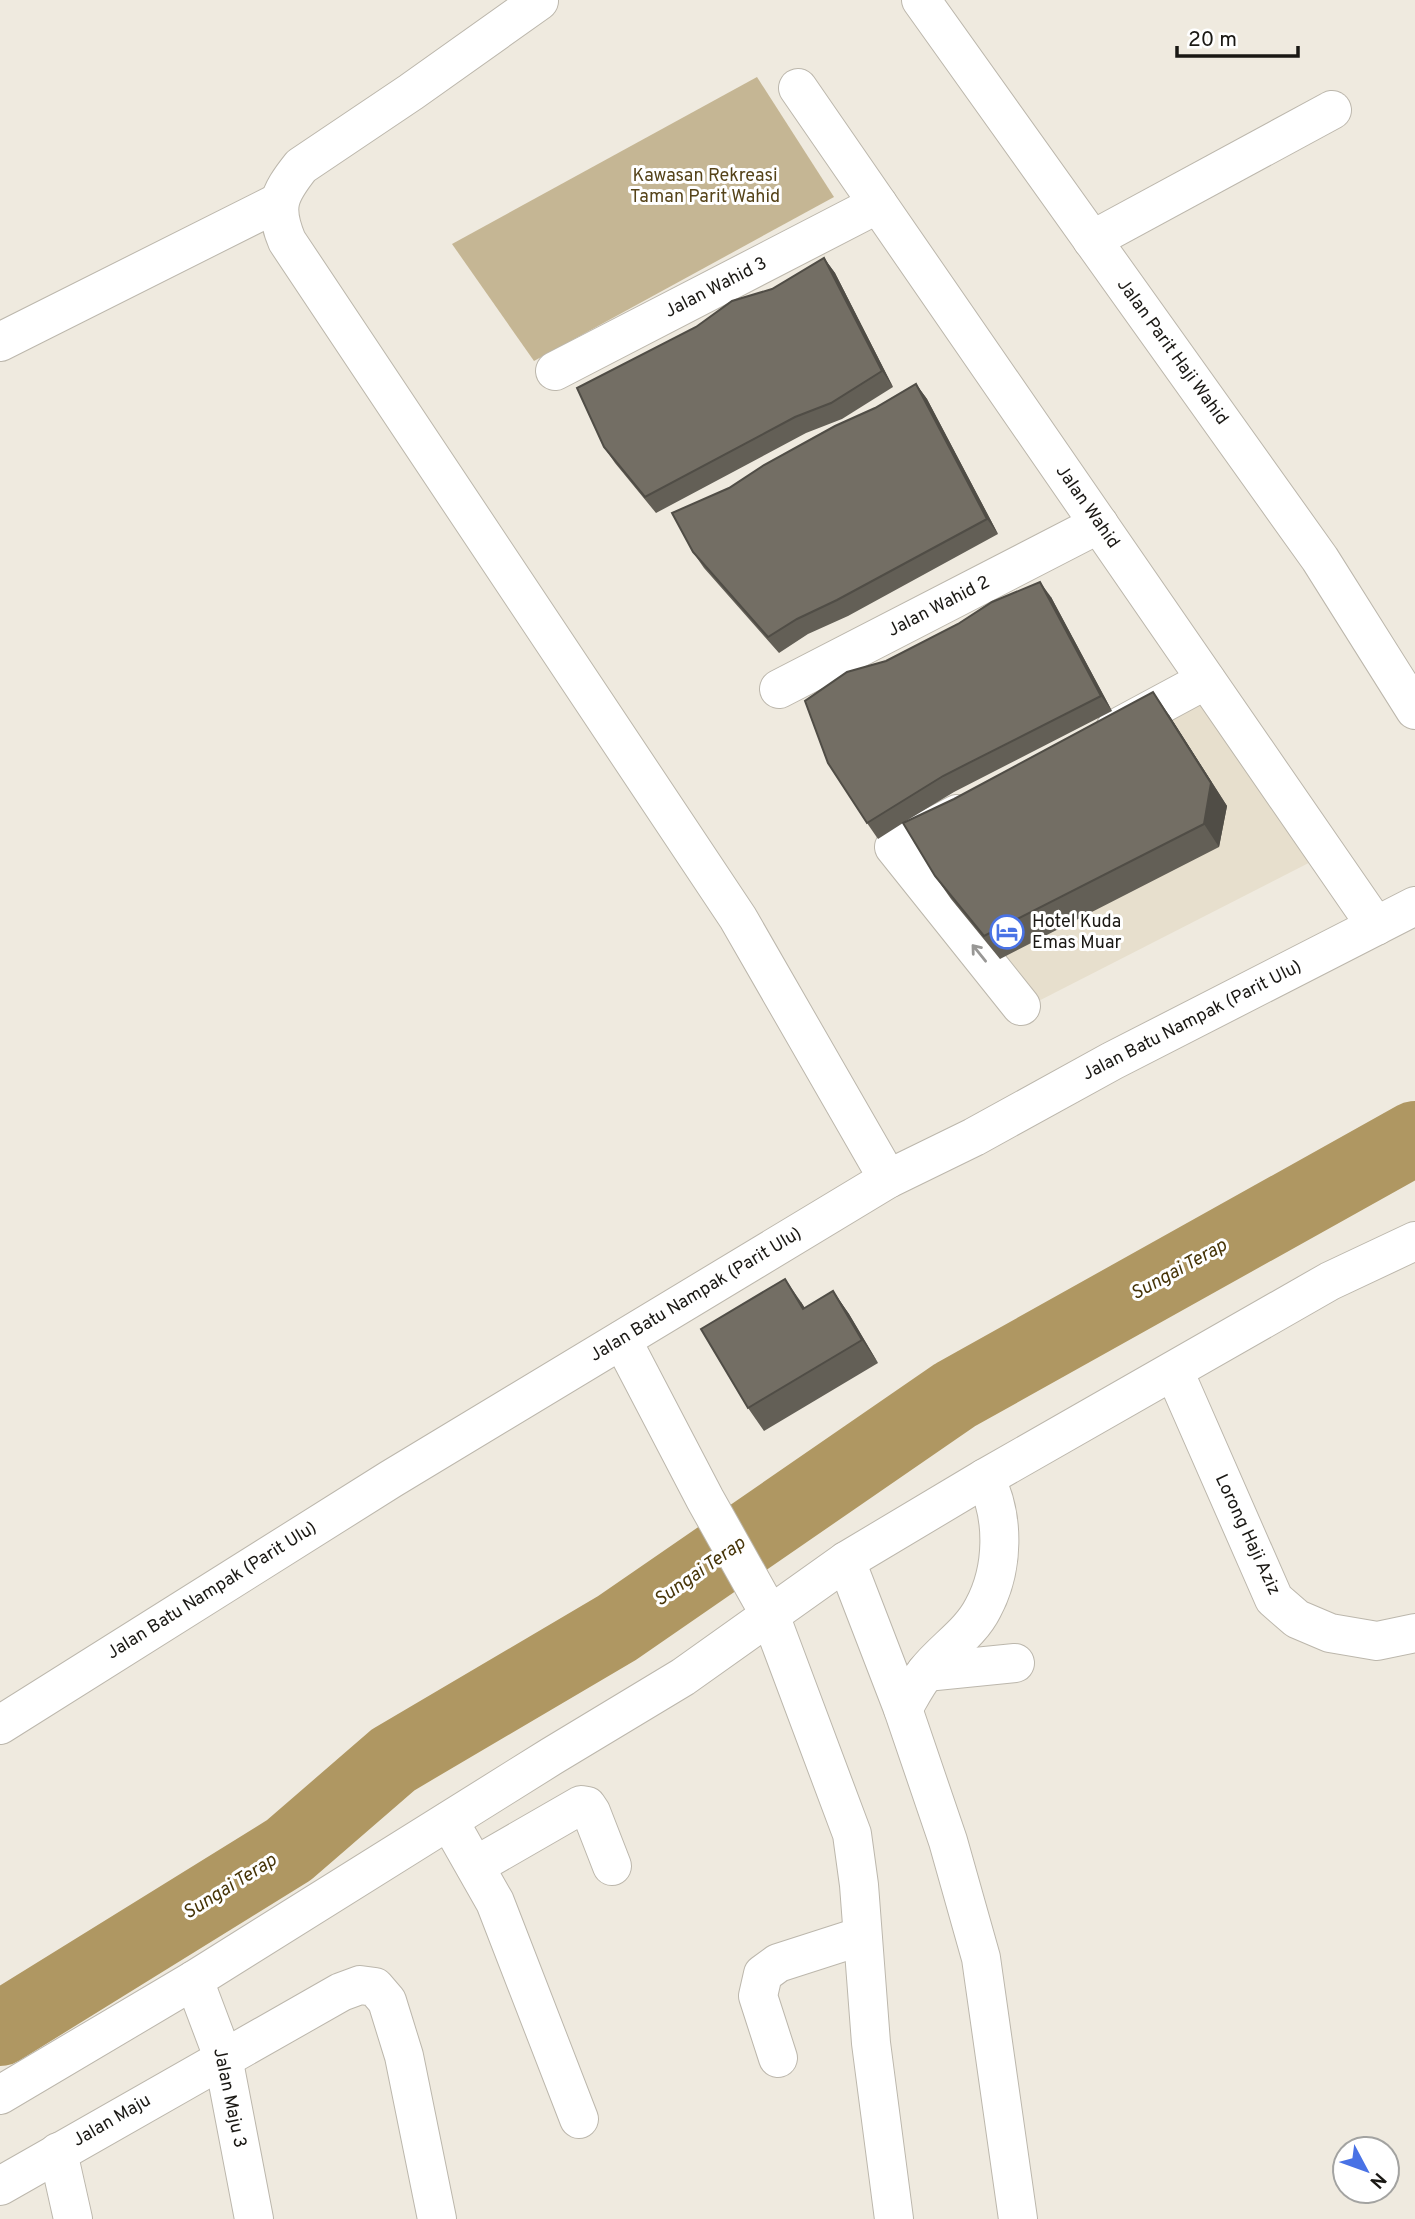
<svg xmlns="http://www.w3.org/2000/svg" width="1415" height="2219" font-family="Overpass,sans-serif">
<rect width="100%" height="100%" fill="#efeadf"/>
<polygon fill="#e7dfcd" points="1223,677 1340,847 1017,1012 893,853"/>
<polygon fill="#c5b694" points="757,77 834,197 534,361 452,244"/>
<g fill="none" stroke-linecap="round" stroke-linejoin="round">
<polyline stroke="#af9762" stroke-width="74" points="0,2029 289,1850 393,1760 617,1628 955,1395 1415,1138"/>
<defs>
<g id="minor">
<polyline points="921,0 1320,559 1415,710"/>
<path d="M539,1L411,92L301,166C278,195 273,207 287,241L738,918L888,1179"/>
<polyline points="798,88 1376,926"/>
<polyline points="1092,240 1332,110"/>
<polyline points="0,342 279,202"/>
<polyline points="555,371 878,204"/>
<polyline points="779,689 1099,524"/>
<polyline points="1115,729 1206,680"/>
<polyline points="957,814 894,847 1021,1006"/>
<polyline points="622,1340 705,1499 770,1615 852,1834 859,1885 871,2043 894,2219"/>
<polyline points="1174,1371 1274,1599 1297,1619 1330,1633 1377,1641 1415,1633"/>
<polyline points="846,1561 903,1709 948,1841 981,1958 1018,2219"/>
<polyline points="926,1672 1015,1663"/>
<path d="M903,1709C910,1697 917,1683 926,1672C943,1650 970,1634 983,1608C1004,1569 1005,1517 985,1478"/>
<polyline points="0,1725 391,1479 888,1179 974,1137 1112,1061 1415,906"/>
<polyline points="449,1821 495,1902 579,2119"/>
<polyline points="475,1866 581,1805 587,1806 591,1812 612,1866"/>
<polyline points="194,1980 223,2057 254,2219"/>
<polyline points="778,2058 758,1996 763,1974 778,1963 862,1936"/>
<polyline points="0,2095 194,1980 552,1756 683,1677 846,1561 985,1478 1330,1281 1415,1241"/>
<polyline points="58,2152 73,2219"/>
<polyline points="0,2186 341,1992 360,1985 375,1987 387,2001 404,2056 437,2219"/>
</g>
</defs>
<use href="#minor" stroke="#bcb7ac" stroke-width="40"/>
<use href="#minor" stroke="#fff" stroke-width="38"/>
</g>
<g fill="#635f56">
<polygon points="824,258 835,273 893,387 842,419 806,433 656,513 615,463 604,447 772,289"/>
<polygon points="916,384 927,399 998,534 848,616 808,634 779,653 704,568 693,552 875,408"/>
<polygon points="1051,597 1112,711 954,792 906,821 1169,715 1227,806 1219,847 1000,959 951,899 935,876 903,823 878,839 867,823 886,661"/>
<polygon points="833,1291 849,1314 878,1363 764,1431 748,1408 801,1302 805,1308"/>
</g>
<g fill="#504d46">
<polygon points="824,258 835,273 893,387 882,371"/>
<polygon points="916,384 927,399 998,534 987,519"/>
<polygon points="1040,582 1051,597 1112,711 1101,696"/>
<polygon points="1153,692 1169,715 1227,806 1219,847 1204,824"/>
<polygon points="785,1279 801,1302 819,1332 803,1309"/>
<polygon points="833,1291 849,1314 878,1363 862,1340"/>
</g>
<g fill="#736e64" stroke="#504d46" stroke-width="2">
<polygon points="824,258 882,371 831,403 795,417 645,497 604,447 577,388 696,327 732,301 772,289"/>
<polygon points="916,384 987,519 837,600 797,619 768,637 693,552 672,513 729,488 764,465 835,426 875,408"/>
<polygon points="1040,582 1101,696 943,776 867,823 828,763 805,701 847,672 886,661 958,624 992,602"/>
<polygon points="1153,692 1211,783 1204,824 984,936 935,876 903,823 954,799"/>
<polygon points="785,1279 803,1309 833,1291 862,1340 748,1408 701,1329"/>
</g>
<defs><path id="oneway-shaft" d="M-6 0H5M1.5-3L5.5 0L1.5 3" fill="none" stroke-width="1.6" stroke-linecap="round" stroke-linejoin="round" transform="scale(1.75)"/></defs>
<use stroke="#989795" href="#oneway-shaft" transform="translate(979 953) rotate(-129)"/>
<defs>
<symbol id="hotel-ring" viewBox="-11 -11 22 22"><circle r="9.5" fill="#fff" stroke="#4972e5" stroke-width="1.5"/><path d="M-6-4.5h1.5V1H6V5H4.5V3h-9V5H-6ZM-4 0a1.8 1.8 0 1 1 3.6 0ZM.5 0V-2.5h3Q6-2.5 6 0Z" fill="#4972e5"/></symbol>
</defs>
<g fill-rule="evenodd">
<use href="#hotel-ring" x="988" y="913" width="38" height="38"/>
</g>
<g text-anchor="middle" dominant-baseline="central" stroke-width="6" stroke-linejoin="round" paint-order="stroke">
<g font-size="18" fill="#554319" stroke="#fff">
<text x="705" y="176">Kawasan Rekreasi<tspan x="705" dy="21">Taman Parit Wahid</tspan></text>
</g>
<g font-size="18" fill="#1a1814" stroke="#fff">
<text transform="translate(716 288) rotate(-27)">Jalan Wahid 3</text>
<text transform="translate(1172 352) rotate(54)">Jalan Parit Haji Wahid</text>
<text transform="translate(1087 507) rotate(55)">Jalan Wahid</text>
<text transform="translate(939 607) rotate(-27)">Jalan Wahid 2</text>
<text transform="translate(1192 1021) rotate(-27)">Jalan Batu Nampak (Parit Ulu)</text>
<text transform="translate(696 1295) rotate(-31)">Jalan Batu Nampak (Parit Ulu)</text>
<text transform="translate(1247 1535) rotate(65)">Lorong Haji Aziz</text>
<text transform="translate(212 1591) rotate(-32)">Jalan Batu Nampak (Parit Ulu)</text>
<text transform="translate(229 2098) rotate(78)">Jalan Maju 3</text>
<text transform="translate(112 2121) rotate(-30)">Jalan Maju</text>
</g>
<g font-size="18" fill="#1a1814" stroke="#fff" text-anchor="start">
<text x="1032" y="922">Hotel Kuda<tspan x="1032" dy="21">Emas Muar</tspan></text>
</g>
<g font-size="19" font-style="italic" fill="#473508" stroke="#fff">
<text transform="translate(1179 1270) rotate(-29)">Sungai Terap</text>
<text transform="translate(700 1572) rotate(-35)">Sungai Terap</text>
<text transform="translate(230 1887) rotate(-32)">Sungai Terap</text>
</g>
</g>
<g transform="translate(1366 2170) rotate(131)"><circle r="33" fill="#ffffff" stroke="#a3a3a1" stroke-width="2"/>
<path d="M0-5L12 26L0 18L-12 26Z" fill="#4972e5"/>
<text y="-10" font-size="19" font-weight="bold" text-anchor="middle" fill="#1a1814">N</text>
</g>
<path d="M1177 46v10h121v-10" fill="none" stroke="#1a1814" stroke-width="3.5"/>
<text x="1188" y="46" font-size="21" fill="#1a1814" stroke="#ffffff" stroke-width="5" paint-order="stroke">20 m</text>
</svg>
